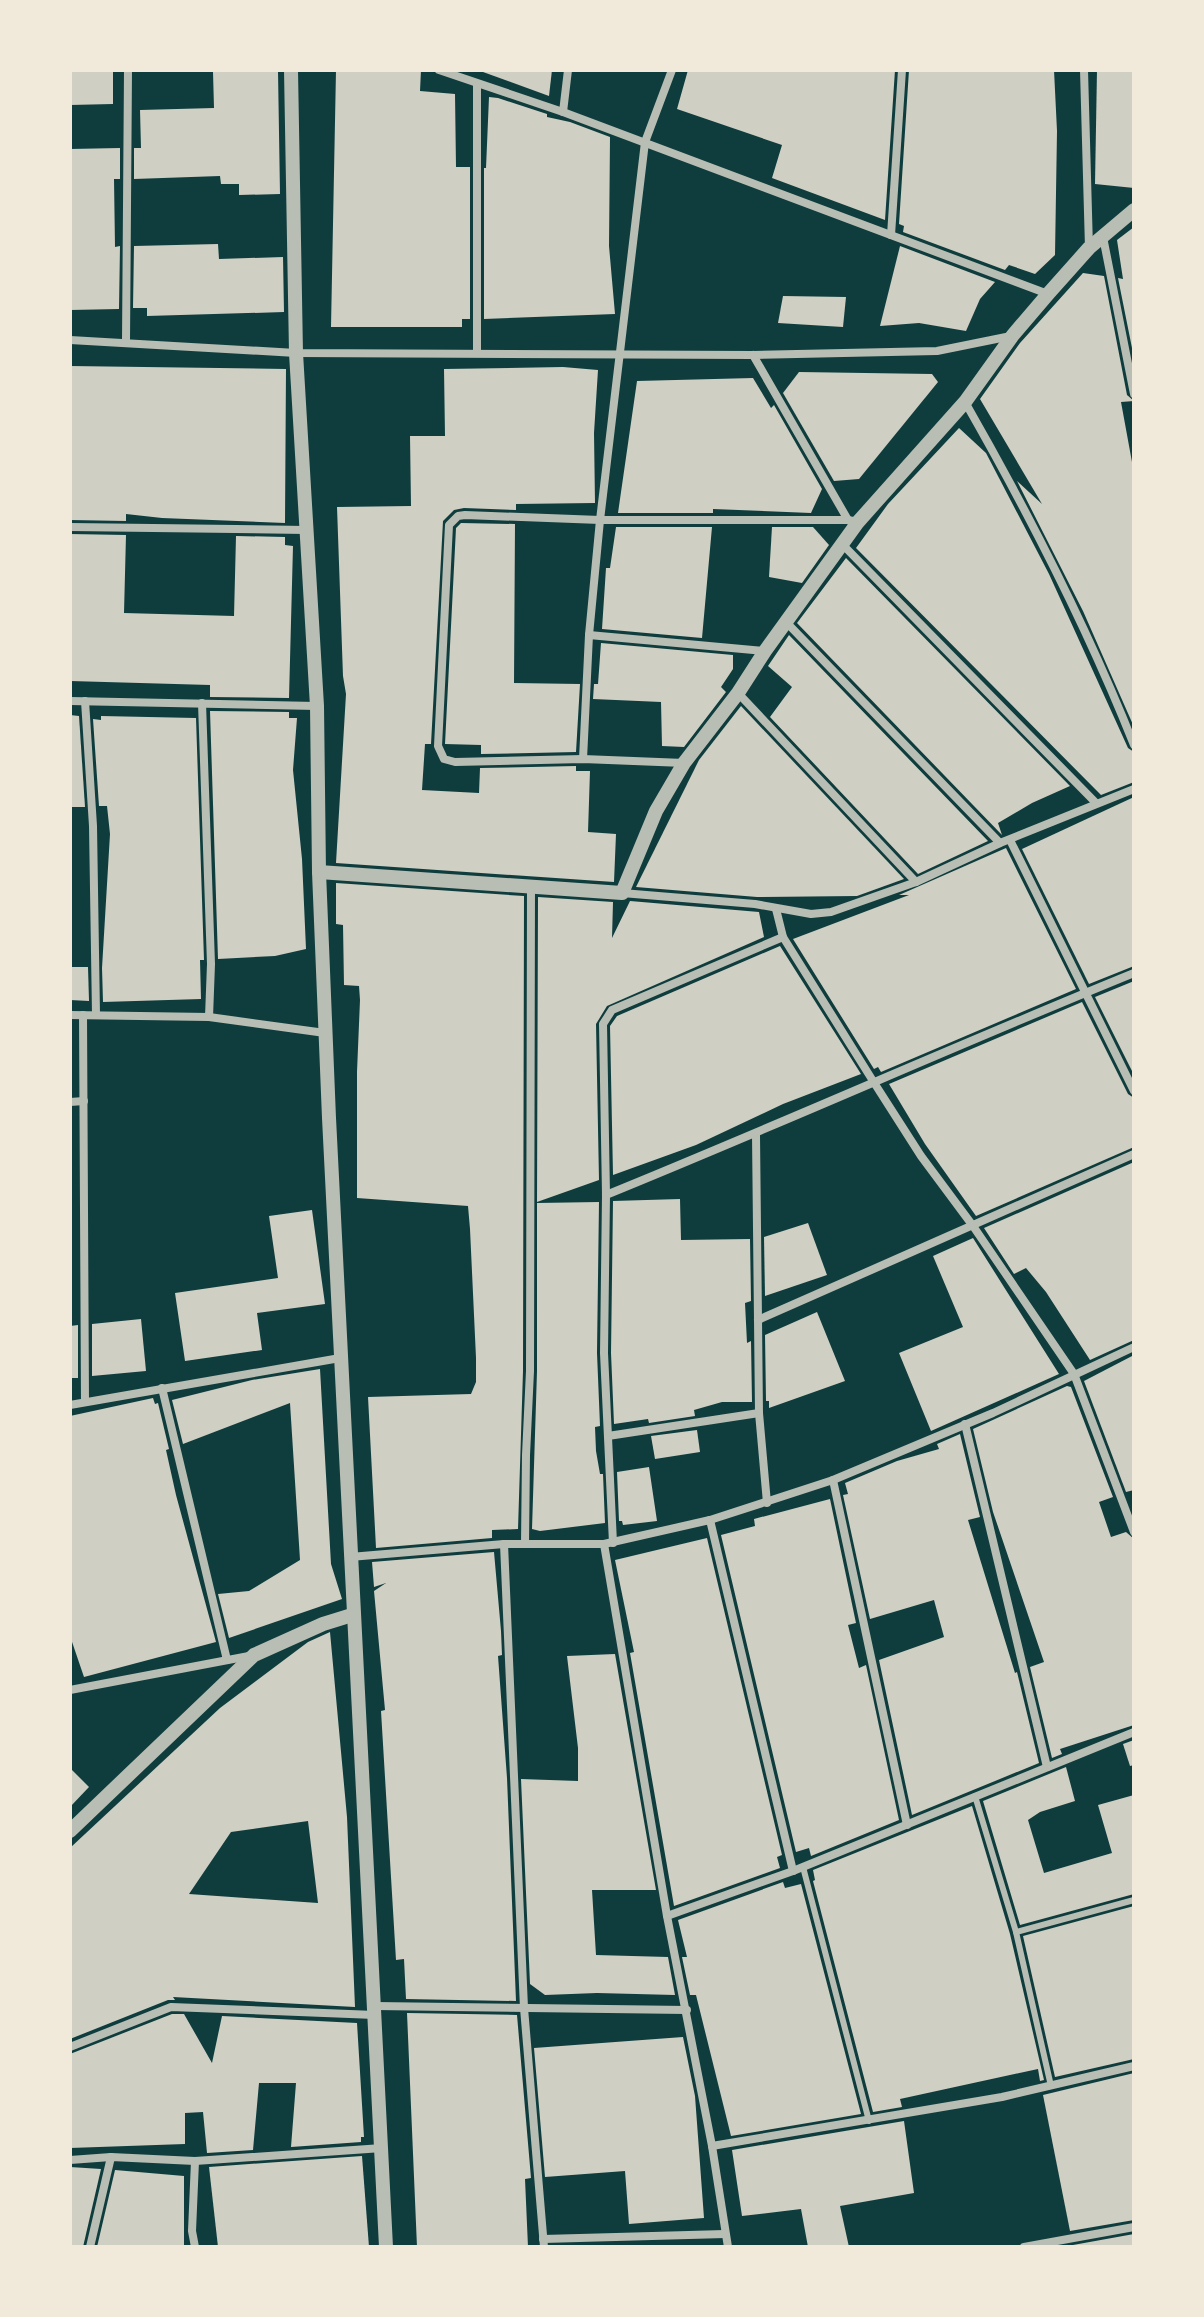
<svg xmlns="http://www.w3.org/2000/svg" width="1204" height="2317" font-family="Ubuntu,sans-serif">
<rect width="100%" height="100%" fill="#0f3d3e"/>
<g fill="#cfcfc3" fill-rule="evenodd">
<polygon points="70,70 113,70 113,104 70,105"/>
<polygon points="336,70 421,70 420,91 455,94 456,167 470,167 470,319 462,319 462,327 331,327"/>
<polygon points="483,70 552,70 549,96 483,72"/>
<polygon points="688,70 895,70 885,220 772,178 782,145 677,109"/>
<polygon points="909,70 1054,70 1057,131 1055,255 1035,274 1009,265 1005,270 903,232 904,226 899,224"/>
<polygon points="1097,70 1134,70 1134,188 1095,184"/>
<polygon points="278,71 280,194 239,195 239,184 221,184 220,176 134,179 134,148 141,148 140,110 214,108 213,72"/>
<polygon points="489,97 498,98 547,114 547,117 570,122 610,137 609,246 615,314 484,319 484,168 486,168"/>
<polygon points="120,148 120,179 114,179 115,247 120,246 119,309 70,310 70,149"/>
<polygon points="1134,227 1134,358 1118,278 1123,279 1117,240"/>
<polygon points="218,244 219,259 283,257 284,312 147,316 147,308 133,308 134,246"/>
<polygon points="900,246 995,282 980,299 966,331 919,323 880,326"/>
<polygon points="1083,273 1104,276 1127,395 1134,401 1121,402 1134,473 1134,727 1083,611 1017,481 1042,504 980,399 1020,343"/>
<polygon points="783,296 846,297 843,327 778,323"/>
<polygon points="70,366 286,369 285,523 162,518 126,514 126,521 70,520"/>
<polygon points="563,367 598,370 594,433 595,503 516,504 516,510 464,508 454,510 443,521 431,744 425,744 422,790 479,793 480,768 576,766 576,771 590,771 588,832 616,834 614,882 336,863 346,694 343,676 337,507 411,506 410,436 445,436 444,369"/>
<polygon points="799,372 932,374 938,382 859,479 834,481 783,393"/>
<polygon points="753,378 771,408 774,405 822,489 811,513 713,509 713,513 618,513 637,381"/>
<polygon points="959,428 986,453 1049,574 1128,748 1134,752 1134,782 1101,795 856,548 888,504"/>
<polygon points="461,523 515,524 514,683 580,684 576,752 481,754 481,745 445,744 456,528"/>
<polygon points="616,527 712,527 702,638 602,629 606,568 610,568"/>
<polygon points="772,527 813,527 829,545 802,583 769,577"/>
<polygon points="70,534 126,535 124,613 234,616 236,536 285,537 285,545 293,546 289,698 210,697 210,685 70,681"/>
<polygon points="846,558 1070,786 1032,803 998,823 1002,835 797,623"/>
<polygon points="789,635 988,841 918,874 770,717 792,687 768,666"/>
<polygon points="601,643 733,655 733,669 721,687 726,692 684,747 662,746 661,702 593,699 594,684 598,684"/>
<polygon points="741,706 904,879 857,896 757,897 636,887 699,760"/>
<polygon points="210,711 289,712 289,718 297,718 293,770 302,859 306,949 275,956 218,959"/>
<polygon points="70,715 79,716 85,807 70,807"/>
<polygon points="101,716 196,718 204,960 200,960 201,999 103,1002 102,968 110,834 107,806 99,806 93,719 101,720"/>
<polygon points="1134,797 1134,966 1089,984 1022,849"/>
<polygon points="1006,848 1076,989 881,1072 878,1067 874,1069 793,939 909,895 899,895"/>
<polygon points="336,883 524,896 523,1371 518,1529 492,1530 492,1538 376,1548 368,1397 471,1394 476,1382 476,1358 470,1229 468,1206 357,1198 357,1072 360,1000 359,986 344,985 343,925 336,924"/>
<polygon points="538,897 613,902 612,938 630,901 759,912 764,937 607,1006 596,1024 599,1180 537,1202"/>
<polygon points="780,946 861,1074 783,1104 696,1145 613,1175 610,1026 617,1016"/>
<polygon points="70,967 88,967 89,1001 70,1000"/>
<polygon points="1134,981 1134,1075 1095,997"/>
<polygon points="1082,1002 1128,1094 1134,1098 1134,1147 976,1216 925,1144 889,1084"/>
<polygon points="1134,1162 1134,1340 1090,1360 1046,1292 1026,1268 1014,1274 984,1228"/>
<polygon points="680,1199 681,1240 750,1239 751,1301 745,1303 747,1343 751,1341 752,1402 722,1402 694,1410 695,1416 649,1423 648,1419 614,1424 611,1353 613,1201"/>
<polygon points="599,1202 597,1353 600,1426 595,1427 596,1451 600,1474 603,1474 605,1523 540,1531 532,1529 537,1371 537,1203"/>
<polygon points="312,1210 325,1304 257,1313 262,1350 185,1361 175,1293 278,1278 269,1216"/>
<polygon points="808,1223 827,1275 765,1296 764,1237"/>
<polygon points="973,1238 1059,1374 931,1431 899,1353 963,1327 933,1256"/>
<polygon points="817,1312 845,1381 769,1408 769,1401 766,1401 765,1335"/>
<polygon points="141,1319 146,1371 92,1376 92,1324"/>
<polygon points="78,1325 78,1378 70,1378 70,1326"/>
<polygon points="1134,1355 1134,1490 1126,1492 1084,1381"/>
<polygon points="320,1369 331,1564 342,1599 229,1638 218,1594 249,1591 300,1560 290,1403 183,1444 172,1400 252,1380"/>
<polygon points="1067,1386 1071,1387 1113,1497 1099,1502 1111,1537 1126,1532 1134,1539 1134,1725 1060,1749 1062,1754 1052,1758 1030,1667 1044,1662 993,1512 973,1429"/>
<polygon points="153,1398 155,1404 158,1403 169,1449 166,1450 176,1495 216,1642 84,1677 70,1636 70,1416"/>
<polygon points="697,1430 700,1452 655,1459 651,1436"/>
<polygon points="960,1434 980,1517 968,1520 1015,1673 1017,1672 1039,1763 912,1815 879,1660 944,1637 934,1600 870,1619 843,1495 848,1494 845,1483 897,1461 939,1449 937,1444"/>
<polygon points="649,1467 657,1521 623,1525 622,1521 619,1521 617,1472"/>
<polygon points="830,1499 856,1623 848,1625 859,1668 866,1665 899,1820 811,1856 809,1848 796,1852 721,1535 755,1526 754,1519"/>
<polygon points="707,1538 782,1855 777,1857 780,1868 674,1906 630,1653 634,1652 615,1560"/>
<polygon points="494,1552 501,1631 502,1655 498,1656 507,1778 516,2001 406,1999 404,1959 396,1960 381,1711 385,1710 374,1591 386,1583 374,1587 372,1562"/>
<path d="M330,1632L347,1817L355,2007L173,1997L175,2000H168L70,2039V1848L220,1708L308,1642ZM308,1821L318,1903L189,1894L231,1832Z"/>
<polygon points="615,1654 656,1890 592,1890 596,1955 668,1957 675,1995 597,1993 545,1995 530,1984 521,1779 578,1781 578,1748 567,1656"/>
<polygon points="1134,1740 1134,1765 1130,1766 1123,1744"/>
<polygon points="1066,1767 1075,1801 1040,1812 1028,1820 1044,1873 1112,1853 1098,1805 1134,1795 1134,1894 1020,1925 983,1801"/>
<polygon points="70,1768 89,1787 70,1807"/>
<polygon points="972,1806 1010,1934 1044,2080 1040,2081 1038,2069 900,2099 902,2107 873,2112 813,1881 815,1880 813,1870"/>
<polygon points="783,1882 785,1888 801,1884 861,2114 731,2136 696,1995 690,1995 682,1957 687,1957 678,1920"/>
<polygon points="1134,1906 1134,2059 1055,2077 1023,1936"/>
<polygon points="407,2013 517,2015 531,2178 525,2179 528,2247 417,2247"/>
<polygon points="172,2014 184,2014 212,2063 222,2016 357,2023 364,2137 361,2137 361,2142 291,2147 296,2083 259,2083 253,2150 207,2153 203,2112 185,2113 185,2144 70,2148 70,2054"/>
<polygon points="683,2037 695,2096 704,2218 629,2224 625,2171 545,2177 534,2048"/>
<polygon points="1134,2073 1134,2220 1070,2231 1043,2095"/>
<polygon points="904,2121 914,2193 840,2206 849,2247 808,2247 801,2209 742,2216 732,2150"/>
<polygon points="362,2156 369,2247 218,2247 209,2167"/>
<polygon points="70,2167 101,2169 83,2247 70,2247"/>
<polygon points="115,2170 184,2176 184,2247 97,2247"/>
<polygon points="1134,2234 1134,2247 1073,2245"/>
</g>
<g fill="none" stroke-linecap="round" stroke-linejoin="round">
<g stroke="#b8beb3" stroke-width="6">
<polyline points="975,1796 1016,1932 1051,2086"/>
<polyline points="803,1867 869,2121"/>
<polyline points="1016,1932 1134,1900"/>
</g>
<g stroke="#b8beb3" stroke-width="8">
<polyline points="439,70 563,112 1048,294"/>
<polyline points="1084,70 1089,248"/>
<polyline points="563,112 568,70"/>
<polyline points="891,235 902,70"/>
<polyline points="1103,237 1134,394"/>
<polyline points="70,340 296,353 753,355 937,351 1011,336"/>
<polyline points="126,342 128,70"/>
<polyline points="477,353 477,84"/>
<polyline points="753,355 848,520"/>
<path d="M965,402C1028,512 1087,627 1134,745"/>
<polyline points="70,527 306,530"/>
<polyline points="843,545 1096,803"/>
<polyline points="787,623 1000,843"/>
<polyline points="589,635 765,651"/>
<polyline points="738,693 916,882"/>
<polyline points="70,701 317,706"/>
<polyline points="85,701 93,826 96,1015"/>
<polyline points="583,759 589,635 600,520 645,142 672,70"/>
<polyline points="684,763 583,759 455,762 444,759 438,746 449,525 458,516 465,515 600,520 848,520 858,522"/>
<polyline points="1010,840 1134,1091"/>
<polyline points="622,893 755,904 811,914 831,912 916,882 1000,843 1134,789"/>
<polyline points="776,909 783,937 873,1081 921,1156 973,1226 1074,1374 1134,1532"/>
<polyline points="70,1015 209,1017 211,964 202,703"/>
<polyline points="83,1015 85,1402"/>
<polyline points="209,1017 325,1033"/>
<polyline points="70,1102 84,1101"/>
<polyline points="756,1135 759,1413 767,1503"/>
<path d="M606,1195C783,1123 957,1045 1134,973"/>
<polyline points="758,1320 1134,1154"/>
<polyline points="162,1388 227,1660"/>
<polyline points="70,1405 340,1358"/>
<polyline points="965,1424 1047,1767"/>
<polyline points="608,1436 759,1413"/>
<polyline points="833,1480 907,1825"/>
<polyline points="710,1520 793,1871"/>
<polyline points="613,1543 604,1353 606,1195 603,1024 612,1010 783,937"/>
<polyline points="504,1544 524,2008 544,2247"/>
<polyline points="525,1544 526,1455 530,1371 531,886"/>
<polyline points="604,1544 667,1916 712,2146 728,2247"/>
<polyline points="350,1557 504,1544 604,1544 710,1520 833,1480 993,1413 1134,1347"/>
<polyline points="70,1690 249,1656"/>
<polyline points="667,1916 793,1871 1134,1732"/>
<polyline points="375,2006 687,2010"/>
<polyline points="70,2047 171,2007 375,2015"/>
<polyline points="712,2146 1002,2097 1134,2066"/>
<polyline points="70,2160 111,2157 195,2161 382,2148"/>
<polyline points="543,2239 725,2234"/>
<polyline points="90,2247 111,2157"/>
<polyline points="195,2247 192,2231 195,2161"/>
<polyline points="1024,2247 1134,2227"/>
</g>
<g stroke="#b8beb3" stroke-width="14">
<polyline points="291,70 296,353 317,706 319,872 329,1118 386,2247"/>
<polyline points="319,872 622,893 656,811 684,763 738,693 765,651 858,522 965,402 1013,335 1048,294 1089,248 1134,210"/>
<polyline points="70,1831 254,1655 323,1624 352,1615"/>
</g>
</g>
<rect width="1204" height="2317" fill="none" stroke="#f1e9da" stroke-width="144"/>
</svg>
